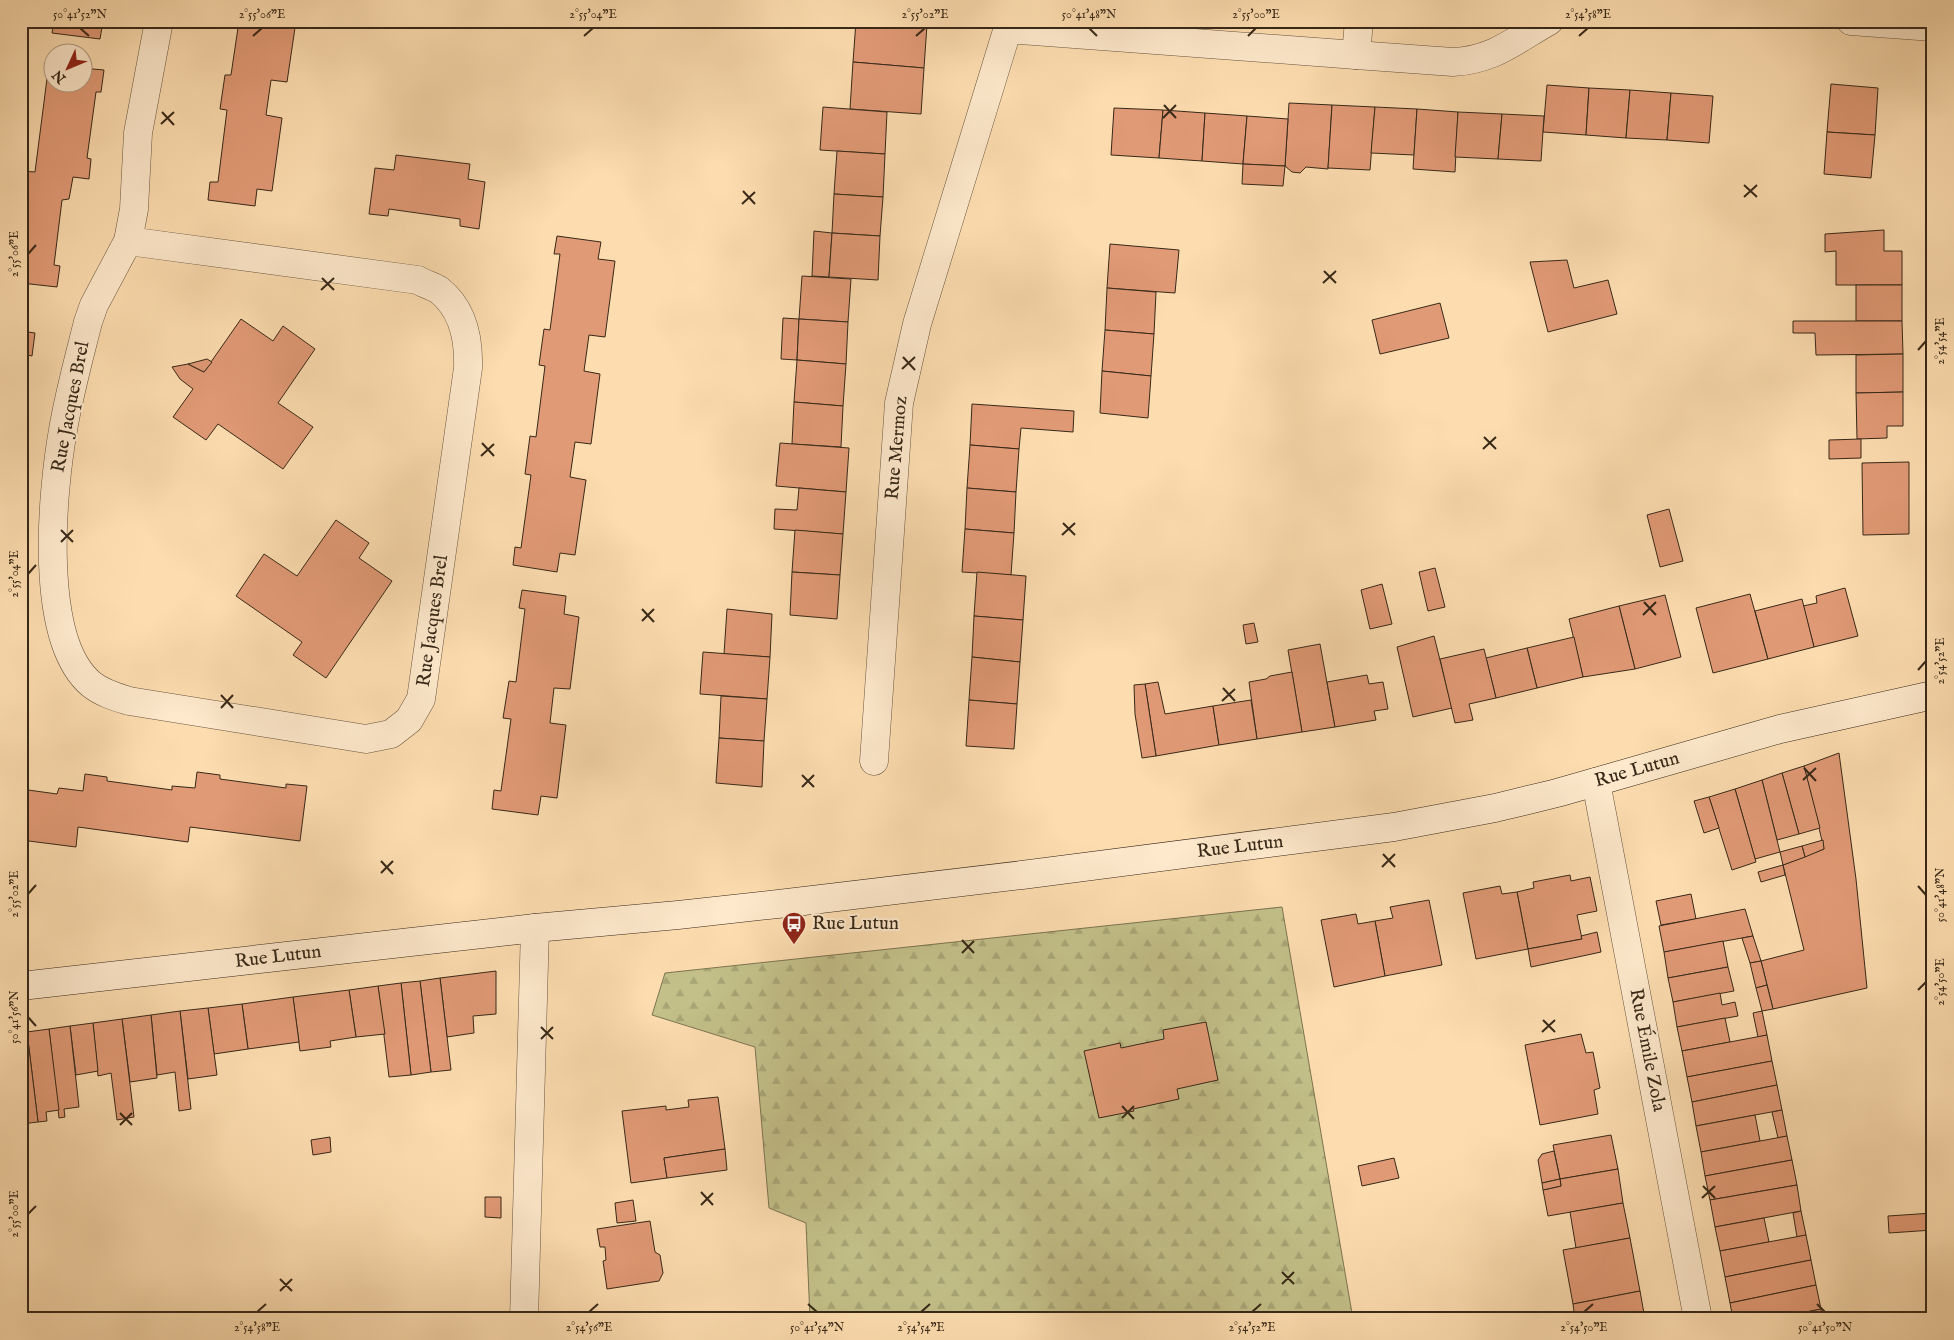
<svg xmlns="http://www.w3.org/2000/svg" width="1954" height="1340" font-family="'IM FELL English',serif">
<defs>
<pattern id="forest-firs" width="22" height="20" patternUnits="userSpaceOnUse" patternTransform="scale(1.25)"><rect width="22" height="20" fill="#c3c089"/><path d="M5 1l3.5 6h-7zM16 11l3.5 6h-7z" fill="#a8a576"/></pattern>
</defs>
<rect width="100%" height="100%" fill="#fdddb0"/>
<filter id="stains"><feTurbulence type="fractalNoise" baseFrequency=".004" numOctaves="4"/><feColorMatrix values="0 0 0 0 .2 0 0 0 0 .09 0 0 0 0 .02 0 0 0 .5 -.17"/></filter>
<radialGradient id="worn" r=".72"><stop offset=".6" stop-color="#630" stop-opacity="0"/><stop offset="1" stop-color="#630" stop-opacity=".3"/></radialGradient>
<polygon fill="url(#forest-firs)" stroke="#7d7450" points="1282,907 1353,1319 810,1319 806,1223 769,1208 755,1047 652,1015 665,973"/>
<g fill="#e19a76" stroke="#372818">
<polygon points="54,21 103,21 100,39 52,33"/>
<polygon points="239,21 296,21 287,82 271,80 266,115 282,118 272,191 257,189 255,206 208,200 210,182 218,182 227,110 220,109 225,75 231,75"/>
<polygon points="856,21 927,25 924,68 853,62"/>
<polygon points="870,21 928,21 927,25"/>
<polygon points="853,62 924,68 921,114 850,109"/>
<polygon points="49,63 52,64 52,82 82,82 82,68 104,70 101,92 96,92 87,158 91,159 89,179 73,177 69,199 62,200 54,265 60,266 57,287 21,283 21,171 35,172"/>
<polygon points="1831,84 1878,88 1875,135 1827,132"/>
<polygon points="1547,85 1589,88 1586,135 1543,132"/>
<polygon points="1589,88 1630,90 1626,138 1586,135"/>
<polygon points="1630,90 1671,93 1667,140 1626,138"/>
<polygon points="1671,93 1713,96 1709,143 1667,140"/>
<polygon points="1289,103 1332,105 1328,169 1306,167 1300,173 1292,172 1285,166"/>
<polygon points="1332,105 1375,107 1370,170 1328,168"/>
<polygon points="823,107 887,112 885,154 820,150"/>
<polygon points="1375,107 1417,109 1414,155 1371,153"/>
<polygon points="1114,108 1163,110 1159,158 1111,155"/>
<polygon points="1417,109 1458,112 1455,172 1413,169"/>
<polygon points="1163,110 1205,113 1202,161 1159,158"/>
<polygon points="1458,112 1502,114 1498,159 1455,157"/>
<polygon points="1205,113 1247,116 1243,164 1202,161"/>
<polygon points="1502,114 1544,116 1541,161 1498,159"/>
<polygon points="1247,116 1288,119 1285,166 1243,164"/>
<polygon points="1827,132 1875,135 1871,178 1824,174"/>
<polygon points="837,151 885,154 883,197 834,194"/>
<polygon points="396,155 470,164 468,179 485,182 479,229 460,226 460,219 389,209 388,216 369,214 375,168 394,170"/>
<polygon points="1243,164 1285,166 1283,186 1242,184"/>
<polygon points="834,194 883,197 880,236 832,233"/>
<polygon points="1884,230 1884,251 1902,251 1902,285 1836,285 1836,251 1825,252 1825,234"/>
<polygon points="814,231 832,233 829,277 812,276"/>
<polygon points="832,233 880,236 878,280 829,277"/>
<polygon points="557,236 601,242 598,259 615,261 605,337 589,335 584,371 600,374 591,444 575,442 570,477 586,480 575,555 560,553 557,572 513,565 515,547 521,548 531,475 525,474 530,436 536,437 545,366 539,365 544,329 550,330 560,254 554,254"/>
<polygon points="1110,244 1179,250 1175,293 1107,288"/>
<polygon points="1567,260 1574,288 1608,280 1617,314 1548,332 1530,262"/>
<polygon points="802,276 851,279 848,322 799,319"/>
<rect x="1856" y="285" width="46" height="36"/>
<polygon points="1107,288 1156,292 1154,334 1105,330"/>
<polygon points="1440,303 1449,338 1380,354 1372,320"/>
<polygon points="783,318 799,319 797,360 781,359"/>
<polygon points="241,319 273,341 283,326 315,349 278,403 313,427 283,469 218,424 206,440 173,417 193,389 180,379 172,367 188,364 204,372"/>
<polygon points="799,319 848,322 846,364 797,360"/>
<polygon points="1793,321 1902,321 1903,354 1816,355 1815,333 1793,333"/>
<polygon points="1105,330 1154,334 1151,376 1102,371"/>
<polygon points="21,331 35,333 32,356 27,355 21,401"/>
<polygon points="1903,354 1903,392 1856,393 1856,355"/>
<polygon points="207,359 212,362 204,372 188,364"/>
<polygon points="797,360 846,364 843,406 794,402"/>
<polygon points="1102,371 1151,376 1148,418 1100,413"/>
<polygon points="1903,392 1903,426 1887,426 1887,438 1857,439 1856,393"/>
<polygon points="794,402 843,406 841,447 792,444"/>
<polygon points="972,404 1074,411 1073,432 1021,428 1019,449 970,445"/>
<polygon points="1861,439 1861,458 1829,459 1829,440"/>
<polygon points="780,443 849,448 846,492 776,486"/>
<polygon points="970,445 1019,449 1016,492 967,488"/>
<polygon points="1909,462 1909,534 1863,535 1862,463"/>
<polygon points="799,488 846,492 843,534 774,529 775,509 797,510"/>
<polygon points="967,488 1016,492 1014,533 965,529"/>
<polygon points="1669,509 1683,561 1660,567 1647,515"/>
<polygon points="336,520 369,543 359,558 392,581 326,678 293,655 302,642 236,596 264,554 297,576"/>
<polygon points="965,529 1014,533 1011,575 962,572"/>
<polygon points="795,530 843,534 840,575 792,572"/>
<polygon points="1435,568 1445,607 1428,611 1419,572"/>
<polygon points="792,572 840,575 837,619 790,615"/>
<polygon points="977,572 1026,576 1023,620 974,616"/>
<polygon points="1382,584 1392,624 1370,629 1361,590"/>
<polygon points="1845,588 1858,636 1814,647 1803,606 1817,603 1816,596"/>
<polygon points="522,590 566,596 564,614 579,617 570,689 554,688 550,723 566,725 557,798 541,796 538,815 492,809 494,790 501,791 511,719 503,718 509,681 516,682 525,609 519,608"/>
<polygon points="1750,594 1768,659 1713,673 1696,608"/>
<polygon points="1665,595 1681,657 1635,669 1619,606"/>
<polygon points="1802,599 1814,647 1768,659 1755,611"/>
<polygon points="1619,606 1635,669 1583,677 1569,619"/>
<polygon points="727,609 772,614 770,657 724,654"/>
<polygon points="974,616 1023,620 1020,662 972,657"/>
<polygon points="1254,623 1258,642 1246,644 1243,625"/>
<polygon points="1434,636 1452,708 1413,717 1397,647"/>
<polygon points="1574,637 1583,677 1537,688 1527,648"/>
<polygon points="1320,644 1335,727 1302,732 1288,650"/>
<polygon points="1527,648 1537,688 1496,698 1486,658"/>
<polygon points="1484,649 1496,698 1469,704 1473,720 1455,723 1440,659"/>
<polygon points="703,652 770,657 767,699 700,694"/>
<polygon points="972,657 1020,662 1017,704 969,700"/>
<polygon points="1292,672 1302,732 1257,739 1249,682 1266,679 1270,676"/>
<polygon points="1367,675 1369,684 1383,682 1388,709 1374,711 1376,720 1335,727 1327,682"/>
<polygon points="1158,682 1165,714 1213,706 1219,745 1156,756 1145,684"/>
<polygon points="1145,684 1156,756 1142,758 1135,714 1134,685"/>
<polygon points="721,696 767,699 764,741 719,738"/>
<polygon points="969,700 1017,704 1014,749 966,746"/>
<polygon points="1251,700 1257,739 1219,745 1213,706"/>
<polygon points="719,738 764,741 762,787 716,783"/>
<polygon points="1839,753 1856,879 1867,988 1773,1009 1761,961 1804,950 1783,865 1824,849 1804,766"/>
<polygon points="1804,766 1820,828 1799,834 1782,773"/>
<polygon points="197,772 220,775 220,779 286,788 286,784 307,786 300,841 190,827 188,842 78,827 76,847 21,840 21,789 57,794 59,788 83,791 85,774 107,777 107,781 172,790 172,786 195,788"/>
<polygon points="1782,773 1799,834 1777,840 1762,780"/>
<polygon points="1762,780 1780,852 1755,859 1735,789"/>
<polygon points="1735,789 1756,862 1732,870 1709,797"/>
<polygon points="1709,797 1719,828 1704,833 1694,801"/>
<polygon points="1823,840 1824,849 1805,857 1802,846"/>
<polygon points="1802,846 1805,857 1783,865 1780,852"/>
<polygon points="1783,865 1785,875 1761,882 1758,872"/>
<polygon points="1570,875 1571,881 1590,877 1597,911 1577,915 1582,939 1528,949 1517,892 1534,888 1533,882"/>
<polygon points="1500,886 1502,894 1517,892 1528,949 1476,959 1463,893"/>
<polygon points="1691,894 1696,919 1661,925 1656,901"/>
<polygon points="1429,900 1442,965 1385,976 1375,921 1393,918 1390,907"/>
<polygon points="1745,909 1753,936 1664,952 1659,926"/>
<polygon points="1356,914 1358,924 1375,921 1385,976 1334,987 1321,920"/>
<polygon points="1597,932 1601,952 1531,967 1528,949 1582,939 1581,936"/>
<polygon points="1753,936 1761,961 1750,963 1742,938"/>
<polygon points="1723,941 1728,967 1668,978 1664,952"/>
<polygon points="1761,961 1767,985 1756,988 1750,963"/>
<polygon points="1728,967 1734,991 1673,1002 1668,978"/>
<polygon points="496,971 496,1014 473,1016 474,1033 447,1037 440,978"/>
<polygon points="440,978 451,1070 431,1072 420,981"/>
<polygon points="420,981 431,1072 411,1075 401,983"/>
<polygon points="401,983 411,1075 389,1077 378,986"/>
<polygon points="1767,985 1773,1009 1762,1011 1756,988"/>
<polygon points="378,986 385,1034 356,1037 349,990"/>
<polygon points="349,990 356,1037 330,1041 331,1047 300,1051 293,997"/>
<polygon points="1720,993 1722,1005 1735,1002 1738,1016 1677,1027 1673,1002"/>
<polygon points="293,997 299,1042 248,1049 242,1004"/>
<polygon points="242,1004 248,1049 214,1054 208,1008"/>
<polygon points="208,1008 217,1075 188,1079 180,1011"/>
<polygon points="180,1011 191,1109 179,1111 175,1072 157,1075 151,1015"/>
<polygon points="1762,1011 1767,1035 1758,1037 1753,1013"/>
<polygon points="151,1015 157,1078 130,1082 122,1019"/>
<polygon points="1725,1018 1730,1042 1682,1051 1677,1027"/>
<polygon points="122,1019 134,1117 117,1120 111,1073 98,1076 93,1023"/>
<polygon points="1206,1022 1218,1080 1177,1089 1179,1099 1133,1109 1134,1111 1099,1118 1084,1051 1120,1043 1121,1048 1164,1039 1163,1030"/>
<polygon points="93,1023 98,1071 76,1075 70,1026"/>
<polygon points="70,1026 79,1107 64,1109 65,1117 59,1118 49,1029"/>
<polygon points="49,1029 59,1110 46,1112 47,1121 38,1122 27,1032"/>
<polygon points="21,1032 27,1032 38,1122 21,1124"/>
<polygon points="1581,1034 1586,1053 1593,1052 1600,1088 1594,1090 1598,1114 1540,1125 1525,1045"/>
<polygon points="1767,1035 1772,1061 1687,1077 1682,1051"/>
<polygon points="1772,1061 1777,1085 1692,1102 1687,1077"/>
<polygon points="1777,1085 1782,1110 1696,1126 1692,1102"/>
<polygon points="718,1097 725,1149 664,1158 667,1178 631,1183 622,1111 666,1106 666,1110 689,1107 688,1100"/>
<polygon points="1782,1110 1787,1136 1778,1138 1772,1112"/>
<polygon points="1755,1115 1760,1141 1701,1152 1696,1126"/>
<polygon points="1611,1135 1618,1169 1560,1179 1553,1145"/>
<polygon points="1787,1136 1792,1160 1705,1176 1701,1152"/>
<polygon points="330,1137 331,1152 313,1155 311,1140"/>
<polygon points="725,1149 727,1170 667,1178 664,1158"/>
<polygon points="1554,1151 1560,1179 1542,1183 1538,1160 1542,1154"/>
<polygon points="1394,1158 1399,1178 1362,1186 1358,1166"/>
<polygon points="1792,1160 1797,1185 1710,1200 1705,1176"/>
<polygon points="1618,1169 1623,1203 1548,1216 1543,1190 1561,1186 1560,1179"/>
<polygon points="1560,1179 1561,1186 1543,1190 1542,1183"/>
<polygon points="1797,1185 1801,1211 1715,1227 1710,1200"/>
<polygon points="485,1197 501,1197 501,1218 485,1217"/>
<polygon points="633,1200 636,1221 617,1223 615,1203"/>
<polygon points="1623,1203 1630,1238 1576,1248 1570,1212"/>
<polygon points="1801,1211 1806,1235 1797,1237 1793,1213"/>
<polygon points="1933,1213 1933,1230 1889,1233 1888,1216"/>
<polygon points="1764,1218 1769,1242 1720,1251 1715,1227"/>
<polygon points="650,1221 655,1252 660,1255 663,1273 659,1281 607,1289 603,1261 606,1260 605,1247 600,1247 597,1229"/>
<polygon points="1806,1235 1811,1260 1725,1277 1720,1251"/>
<polygon points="1630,1238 1640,1291 1573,1304 1563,1250"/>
<polygon points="1811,1260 1816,1285 1730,1303 1725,1277"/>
<polygon points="1816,1285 1821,1309 1772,1319 1733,1319 1730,1303"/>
<polygon points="1640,1291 1645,1319 1575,1319 1573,1304"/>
<polygon points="1821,1309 1822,1319 1772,1319"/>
</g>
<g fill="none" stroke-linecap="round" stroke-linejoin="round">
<defs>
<g id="street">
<polyline points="1851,21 1933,27"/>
<polyline points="1008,29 1356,55 1359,21"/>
<path d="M1356,55L1453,62C1494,60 1515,40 1549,21"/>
<path d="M128,241L418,280C424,284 433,286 439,290C463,309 469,340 468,368L421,699L409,720L391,734L366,739L129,701C116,697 102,693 91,684C38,639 52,492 63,430C69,394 79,358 88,322L94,305L128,241L134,209L138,133L159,21"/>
<polyline points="874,761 899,403 917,324 1010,21"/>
<polyline points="1596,782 1698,1319"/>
<polyline points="524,1319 535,928"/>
</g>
<polyline id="secondary" points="21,986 535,928 678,915 787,903 1022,875 1394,827 1495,808 1557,793 1780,729 1933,695"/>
</defs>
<use href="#street" stroke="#68553e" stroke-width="29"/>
<use href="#secondary" stroke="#372818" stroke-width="29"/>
<use href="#street" stroke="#fee9cc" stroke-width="28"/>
<use href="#secondary" stroke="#fee9cc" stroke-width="28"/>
</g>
<path fill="none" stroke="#372818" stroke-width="2" d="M80,28L89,36M1089,28L1097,36M253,36L262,28M584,36L593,28M916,36L925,28M1248,36L1256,28M1579,36L1588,28M1164,105L1176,118M162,112L174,125M1163,118L1176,105M161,124L174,112M1744,185L1757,197M743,191L755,204M1744,197L1757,185M742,204L755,192M28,254L36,245M1324,271L1336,283M322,278L334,290M1323,283L1336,271M321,290L334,278M1918,350L1926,341M903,357L915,370M902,369L915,357M1484,437L1496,449M482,443L494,456M1483,449L1496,437M481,456L494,444M1063,523L1075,535M61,530L73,542M1062,535L1075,523M61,542L73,530M28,574L36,565M1644,602L1656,615M642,609L654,622M1643,615L1656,602M642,621L654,609M1918,670L1926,661M1223,688L1235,701M221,695L233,708M1222,701L1235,689M221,708L233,695M1804,768L1816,781M802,775L814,787M1803,780L1816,768M802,787L814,775M1383,854L1395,867M381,861L393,874M1382,867L1395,854M381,873L393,861M1918,886L1926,895M28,894L36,885M962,940L974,953M962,953L974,941M1918,990L1926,982M28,1017L36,1026M1543,1020L1555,1032M541,1027L553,1039M1542,1032L1555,1020M541,1039L553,1027M1122,1106L1134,1119M120,1113L132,1125M1122,1118L1134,1106M120,1125L132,1113M1703,1186L1715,1198M701,1192L713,1205M1702,1198L1715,1186M701,1205L713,1193M28,1214L36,1206M1282,1272L1294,1284M280,1279L292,1291M1282,1284L1294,1272M280,1291L292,1279M808,1304L817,1312M1817,1304L1825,1312M257,1312L266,1304M589,1312L598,1304M921,1312L930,1304M1252,1312L1261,1304M1584,1312L1593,1304"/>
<defs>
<symbol id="bus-pin" viewBox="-11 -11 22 30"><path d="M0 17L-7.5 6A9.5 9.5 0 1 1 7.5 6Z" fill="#8f2418" stroke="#fee9cc"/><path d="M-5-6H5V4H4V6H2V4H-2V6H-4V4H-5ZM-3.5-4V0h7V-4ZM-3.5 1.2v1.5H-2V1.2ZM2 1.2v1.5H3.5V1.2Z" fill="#fff"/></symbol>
</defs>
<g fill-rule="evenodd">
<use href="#bus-pin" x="780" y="910" width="28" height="38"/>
</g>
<g text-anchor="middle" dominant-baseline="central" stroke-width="4.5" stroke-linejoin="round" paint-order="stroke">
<g font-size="19" fill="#372818" stroke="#fee9cc">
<text transform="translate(71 407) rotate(-79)">Rue Jacques Brel</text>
<text transform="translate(897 448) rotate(-85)">Rue Mermoz</text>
<text transform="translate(433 621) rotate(-82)">Rue Jacques Brel</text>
<text transform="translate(1637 770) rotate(-16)">Rue Lutun</text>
<text transform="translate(1240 847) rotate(-7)">Rue Lutun</text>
<text transform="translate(278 957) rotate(-7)">Rue Lutun</text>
<text transform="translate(1647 1050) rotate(79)">Rue Émile Zola</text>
</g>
<g font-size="19" fill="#372818" stroke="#fee9cc" text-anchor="start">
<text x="812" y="924">Rue Lutun</text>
</g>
</g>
<rect width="1954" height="1340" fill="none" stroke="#fdddb0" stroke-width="55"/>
<g transform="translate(68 68) rotate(226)"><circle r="24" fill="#fee9cc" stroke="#ae9c84"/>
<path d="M0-4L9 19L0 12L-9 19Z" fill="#8f2418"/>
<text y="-8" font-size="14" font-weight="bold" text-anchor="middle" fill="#372818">N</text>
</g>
<rect x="28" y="28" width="1898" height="1284" fill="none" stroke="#372818" stroke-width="2"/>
<g font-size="12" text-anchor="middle" fill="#372818">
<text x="80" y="18">50°41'52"N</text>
<text x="262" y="18">2°55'06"E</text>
<text x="593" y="18">2°55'04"E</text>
<text x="925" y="18">2°55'02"E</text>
<text x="1089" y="18">50°41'48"N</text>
<text x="1256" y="18">2°55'00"E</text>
<text x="1588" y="18">2°54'58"E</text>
<text transform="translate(14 254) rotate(-90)" y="4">2°55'06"E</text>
<text transform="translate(1940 341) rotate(-90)" y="4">2°54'54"E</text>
<text transform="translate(14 574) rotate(-90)" y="4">2°55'04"E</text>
<text transform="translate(1940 661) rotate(-90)" y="4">2°54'52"E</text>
<text transform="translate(14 894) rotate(-90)" y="4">2°55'02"E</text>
<text transform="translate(1940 895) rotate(-90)" y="4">50°41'48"N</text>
<text transform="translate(1940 982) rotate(-90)" y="4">2°54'50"E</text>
<text transform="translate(14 1017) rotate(-90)" y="4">50°41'56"N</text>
<text transform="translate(14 1214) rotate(-90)" y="4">2°55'00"E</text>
<text x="257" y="1331">2°54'58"E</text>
<text x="589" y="1331">2°54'56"E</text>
<text x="817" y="1331">50°41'54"N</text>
<text x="921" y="1331">2°54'54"E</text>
<text x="1252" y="1331">2°54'52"E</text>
<text x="1584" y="1331">2°54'50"E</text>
<text x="1825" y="1331">50°41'50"N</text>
</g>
<rect width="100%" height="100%" filter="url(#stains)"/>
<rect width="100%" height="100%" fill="url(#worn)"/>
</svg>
